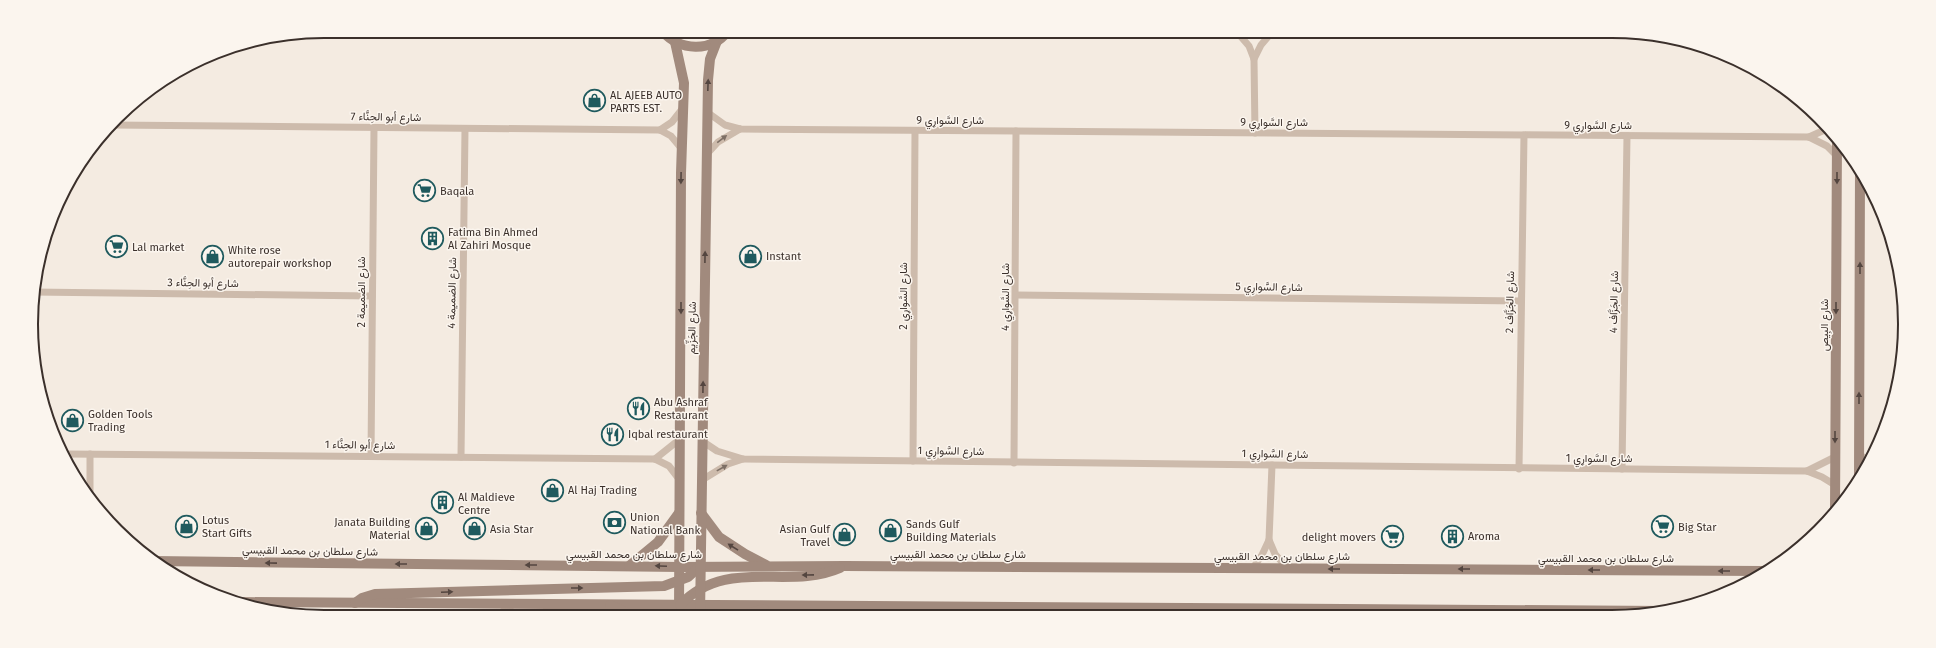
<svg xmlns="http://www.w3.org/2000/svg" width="1936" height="648" font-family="'Fira Sans',Vazirmatn,sans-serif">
<rect width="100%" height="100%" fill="#f4ebe1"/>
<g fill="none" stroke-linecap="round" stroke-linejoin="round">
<g stroke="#cdbbac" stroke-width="7">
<polyline points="1236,31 1249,46 1254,59 1255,133"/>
<polyline points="1254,59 1261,45 1273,31"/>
<polyline points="707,112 725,125 740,129 1809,137 1827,146 1837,156"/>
<polyline points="111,125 660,130 671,136 681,148"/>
<polyline points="660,130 672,122 683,108"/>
<polyline points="1809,137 1829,128"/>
<polyline points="707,154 718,142 740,129"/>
<polyline points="33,292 372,296"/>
<polyline points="1016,295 1520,301"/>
<polyline points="1903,304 1903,307"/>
<polyline points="702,441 717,451 743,459 1807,471 1822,477 1835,485"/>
<polyline points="65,454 655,459 669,466 679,479"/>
<polyline points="1859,454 1869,461"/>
<polyline points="371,456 374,128"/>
<polyline points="461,457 465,129"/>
<polyline points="655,459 680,439"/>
<polyline points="913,461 915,131"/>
<polyline points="1014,463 1016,131"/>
<polyline points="1519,469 1524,135"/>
<polyline points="1622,469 1627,136"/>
<polyline points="1807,471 1835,457"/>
<polyline points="702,480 728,464 743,459"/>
<polyline points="90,498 90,454"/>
<polyline points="1269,540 1275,554 1287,568"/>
<polyline points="1253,568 1262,555 1269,540 1272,465"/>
<polyline points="502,605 520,617"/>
<polyline points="852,607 870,616"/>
<polyline points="921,616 936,606 940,616"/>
</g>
<g stroke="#a18a7d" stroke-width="10">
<path d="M662,31C680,51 711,53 728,31"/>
<polyline points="1554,31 1620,32"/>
<polyline points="675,42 684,83 681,173 679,616"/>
<polyline points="1859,479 1860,169"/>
<polyline points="1835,511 1837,139"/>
<polyline points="701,513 719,537 745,554 766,565"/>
<polyline points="153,561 680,567 845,566 1763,571"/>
<polyline points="629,566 658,542 679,513"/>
<path d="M235,602C394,604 554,603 713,605L1663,611"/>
<polyline points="355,603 362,598 375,594 664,586 688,577 700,566"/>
<polyline points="610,605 633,616"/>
<path d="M680,605C727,556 788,591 840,568"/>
<polyline points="700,616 708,80 710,59 717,41"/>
<polyline points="739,616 764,609"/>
</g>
</g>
<defs><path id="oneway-solid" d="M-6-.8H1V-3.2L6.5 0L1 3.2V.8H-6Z"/></defs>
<g fill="#544640">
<use href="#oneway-solid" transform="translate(708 85) rotate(-88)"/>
<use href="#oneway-solid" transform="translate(681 178) rotate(91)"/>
<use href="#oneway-solid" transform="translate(1837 178) rotate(90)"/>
<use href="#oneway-solid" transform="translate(705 257) rotate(-89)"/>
<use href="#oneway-solid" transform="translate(1860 268) rotate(-90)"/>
<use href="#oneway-solid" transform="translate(681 308) rotate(90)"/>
<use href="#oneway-solid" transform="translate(1836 308) rotate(90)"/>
<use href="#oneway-solid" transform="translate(703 387) rotate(-89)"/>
<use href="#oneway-solid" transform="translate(1859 398) rotate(-90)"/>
<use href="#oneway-solid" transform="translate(1835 437) rotate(90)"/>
<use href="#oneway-solid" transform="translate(733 547) rotate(-148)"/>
<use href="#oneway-solid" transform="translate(271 563) rotate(-179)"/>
<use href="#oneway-solid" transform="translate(401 564) rotate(-180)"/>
<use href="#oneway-solid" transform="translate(531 565) rotate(-180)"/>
<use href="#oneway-solid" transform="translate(661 566) rotate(-178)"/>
<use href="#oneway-solid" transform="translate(1334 569) rotate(-180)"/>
<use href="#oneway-solid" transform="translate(1464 569) rotate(-180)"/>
<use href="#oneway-solid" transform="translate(1594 570) rotate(-180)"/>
<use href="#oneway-solid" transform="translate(1724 571) rotate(-180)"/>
<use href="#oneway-solid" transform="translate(808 575) rotate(179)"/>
<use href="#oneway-solid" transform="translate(577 588)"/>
<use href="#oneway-solid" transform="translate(447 592) rotate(-2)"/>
</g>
<g fill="#7d6f65">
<use href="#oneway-solid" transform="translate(722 139) rotate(-37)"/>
<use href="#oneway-solid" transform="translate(722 468) rotate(-29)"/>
</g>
<defs>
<symbol id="shop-ring" viewBox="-11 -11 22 22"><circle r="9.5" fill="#fbf5ee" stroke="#1f5a5e" stroke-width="1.5"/><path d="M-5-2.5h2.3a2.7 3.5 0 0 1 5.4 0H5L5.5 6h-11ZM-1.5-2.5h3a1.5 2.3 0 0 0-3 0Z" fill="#1f5a5e"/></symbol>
<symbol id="supermarket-ring" viewBox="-11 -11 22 22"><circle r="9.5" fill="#fbf5ee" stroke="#1f5a5e" stroke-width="1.5"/><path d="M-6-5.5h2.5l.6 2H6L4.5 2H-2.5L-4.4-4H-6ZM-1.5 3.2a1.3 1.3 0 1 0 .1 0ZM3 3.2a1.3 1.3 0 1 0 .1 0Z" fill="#1f5a5e"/></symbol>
<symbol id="building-ring" viewBox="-11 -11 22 22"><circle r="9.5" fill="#fbf5ee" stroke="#1f5a5e" stroke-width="1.5"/><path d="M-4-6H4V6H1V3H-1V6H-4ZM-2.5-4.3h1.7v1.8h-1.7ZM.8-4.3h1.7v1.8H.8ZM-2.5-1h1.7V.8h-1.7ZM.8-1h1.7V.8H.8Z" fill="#1f5a5e"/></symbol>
<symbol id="restaurant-ring" viewBox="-11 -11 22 22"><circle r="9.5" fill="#fbf5ee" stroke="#1f5a5e" stroke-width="1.5"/><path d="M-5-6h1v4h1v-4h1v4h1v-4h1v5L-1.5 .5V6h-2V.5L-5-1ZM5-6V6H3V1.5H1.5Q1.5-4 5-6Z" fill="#1f5a5e"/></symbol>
<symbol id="bank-ring" viewBox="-11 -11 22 22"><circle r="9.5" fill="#fbf5ee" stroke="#1f5a5e" stroke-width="1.5"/><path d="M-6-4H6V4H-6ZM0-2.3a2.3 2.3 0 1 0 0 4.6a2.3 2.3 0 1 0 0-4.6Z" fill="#1f5a5e"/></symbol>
</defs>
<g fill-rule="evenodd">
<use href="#shop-ring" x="582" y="88" width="25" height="25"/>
<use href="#supermarket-ring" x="412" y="178" width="25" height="25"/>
<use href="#building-ring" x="420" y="226" width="25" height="25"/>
<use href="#supermarket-ring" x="104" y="234" width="25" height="25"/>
<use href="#shop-ring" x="200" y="244" width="25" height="25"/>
<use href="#shop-ring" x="738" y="244" width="25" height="25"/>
<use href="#restaurant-ring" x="626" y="396" width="25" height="25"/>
<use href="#shop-ring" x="60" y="408" width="25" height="25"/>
<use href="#restaurant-ring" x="600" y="422" width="25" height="25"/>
<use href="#shop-ring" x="540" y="478" width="25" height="25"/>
<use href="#building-ring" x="430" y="490" width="25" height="25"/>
<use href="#bank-ring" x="602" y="510" width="25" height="25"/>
<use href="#shop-ring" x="174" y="514" width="25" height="25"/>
<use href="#supermarket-ring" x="1650" y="514" width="25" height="25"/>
<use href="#shop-ring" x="414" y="516" width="25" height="25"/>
<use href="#shop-ring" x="462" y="516" width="25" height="25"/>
<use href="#shop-ring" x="878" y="518" width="25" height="25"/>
<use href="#shop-ring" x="832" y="522" width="25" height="25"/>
<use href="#building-ring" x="1440" y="524" width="25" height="25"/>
<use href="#supermarket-ring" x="1380" y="524" width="25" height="25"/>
</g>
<g text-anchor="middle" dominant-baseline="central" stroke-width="3" stroke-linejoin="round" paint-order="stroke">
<g font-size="11" fill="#3b302b" stroke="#fbf5ee" text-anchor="start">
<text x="610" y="95">AL AJEEB AUTO<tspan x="610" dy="13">PARTS EST.</tspan></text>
<text x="440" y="191">Baqala</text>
<text x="448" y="232">Fatima Bin Ahmed<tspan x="448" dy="13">Al Zahiri Mosque</tspan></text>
<text x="132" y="247">Lal market</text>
<text x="228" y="250">White rose<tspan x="228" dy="13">autorepair workshop</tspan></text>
<text x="766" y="256">Instant</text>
<text x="654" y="402">Abu Ashraf<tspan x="654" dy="13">Restaurant</tspan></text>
<text x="88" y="414">Golden Tools<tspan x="88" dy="13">Trading</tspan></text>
<text x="628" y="434">Iqbal restaurant</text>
<text x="568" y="490">Al Haj Trading</text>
<text x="458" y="497">Al Maldieve<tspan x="458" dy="13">Centre</tspan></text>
<text x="630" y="517">Union<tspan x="630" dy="13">National Bank</tspan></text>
<text x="202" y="520">Lotus<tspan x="202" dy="13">Start Gifts</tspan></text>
<text x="410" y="522" text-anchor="end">Janata Building<tspan x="410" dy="13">Material</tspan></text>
<text x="906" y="524">Sands Gulf<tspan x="906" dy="13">Building Materials</tspan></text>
<text x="1678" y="527">Big Star</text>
<text x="490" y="529">Asia Star</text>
<text x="830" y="529" text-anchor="end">Asian Gulf<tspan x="830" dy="13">Travel</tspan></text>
<text x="1468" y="536">Aroma</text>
<text x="1376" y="537" text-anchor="end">delight movers</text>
</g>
<g font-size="11" fill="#3b302b" stroke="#fbf5ee">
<text transform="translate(386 117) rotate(1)">شارع أبو الحِنَّاء 7</text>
<text x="950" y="120">شارع السَّوارِي 9</text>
<text x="1274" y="122">شارع السَّوارِي 9</text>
<text x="1598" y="125">شارع السَّوارِي 9</text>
<text transform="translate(203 283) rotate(1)">شارع أبو الحِنَّاء 3</text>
<text transform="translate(1269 287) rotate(1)">شارع السَّوارِي 5</text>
<text transform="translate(361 292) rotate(-90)">شارع الضميمة 2</text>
<text transform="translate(452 293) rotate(-89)">شارع الضميمة 4</text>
<text transform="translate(903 296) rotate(-90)">شارع السَّوارِي 2</text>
<text transform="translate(1005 297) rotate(-90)">شارع السَّوارِي 4</text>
<text transform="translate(1510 302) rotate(-89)">شارع الجَزَّاف 2</text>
<text transform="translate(1614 302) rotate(-89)">شارع الجَزَّاف 4</text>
<text transform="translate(1824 325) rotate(-90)">شارع البِيص</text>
<text transform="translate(692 328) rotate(-89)">شارع الجَزِّيم</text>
<text transform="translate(360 445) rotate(1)">شارع أبو الحِنَّاء 1</text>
<text transform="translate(951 451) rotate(1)">شارع السَّوارِي 1</text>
<text transform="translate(1275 454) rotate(1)">شارع السَّوارِي 1</text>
<text x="1599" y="458">شارع السَّوارِي 1</text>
<text transform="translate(310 551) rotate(1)">شارع سلطان بن محمد القبيسي</text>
<text x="634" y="554">شارع سلطان بن محمد القبيسي</text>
<text x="958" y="554">شارع سلطان بن محمد القبيسي</text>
<text x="1282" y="556">شارع سلطان بن محمد القبيسي</text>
<text x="1606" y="558">شارع سلطان بن محمد القبيسي</text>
</g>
</g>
<path d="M0 0H1936V648H0ZM324 38H1612A286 286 0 0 1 1898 324V324A286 286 0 0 1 1612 610H324A286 286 0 0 1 38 324V324A286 286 0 0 1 324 38Z" fill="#fbf5ee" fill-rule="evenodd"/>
<path fill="none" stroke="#3b302b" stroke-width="2" d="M324 38H1612A286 286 0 0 1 1898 324V324A286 286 0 0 1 1612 610H324A286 286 0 0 1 38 324V324A286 286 0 0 1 324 38Z"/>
</svg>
